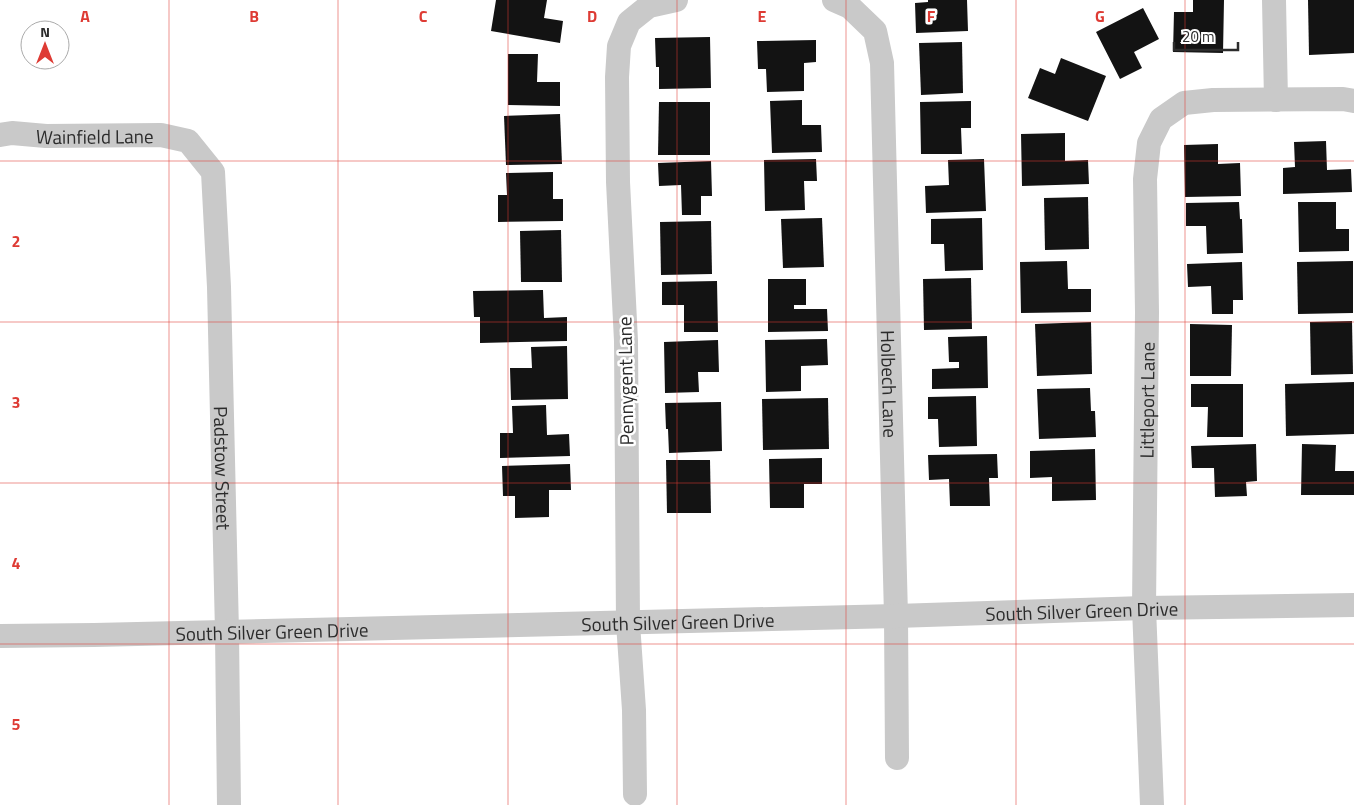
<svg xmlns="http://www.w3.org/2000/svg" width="1354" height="805" font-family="'Titillium Web',sans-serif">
<rect width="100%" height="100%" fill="#fff"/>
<g fill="#131313">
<polygon points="496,0 547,0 544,18 563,21 560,43 491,31"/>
<polygon points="928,0 967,0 968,31 916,33 915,3 928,2"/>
<polygon points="1193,0 1224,0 1223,53 1173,52 1174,12 1193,12"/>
<polygon points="1308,0 1354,0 1354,53 1309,55"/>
<polygon points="1143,8 1159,39 1134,52 1142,68 1120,79 1096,32"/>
<polygon points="710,37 711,88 659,89 659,67 656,67 655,38"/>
<polygon points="816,40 816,62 804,63 804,91 767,92 766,69 758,69 757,41"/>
<polygon points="962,42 963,93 921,95 919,43"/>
<polygon points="508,54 538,54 537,82 560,82 560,106 508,105"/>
<polygon points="1061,58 1106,76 1088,121 1028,98 1040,68 1055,74"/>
<polygon points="802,100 802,125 821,125 822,152 772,153 770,101"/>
<polygon points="971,101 971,128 961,128 962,154 921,154 920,102"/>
<polygon points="659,102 710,102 710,155 658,155"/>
<polygon points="560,114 562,164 506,165 504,116"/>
<polygon points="1065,133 1065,161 1088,160 1089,184 1022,186 1021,134"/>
<polygon points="1326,141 1327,170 1351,169 1352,192 1283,194 1283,168 1295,167 1294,142"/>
<polygon points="1218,144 1218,164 1240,163 1241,196 1185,197 1184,145"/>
<polygon points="816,159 817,181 804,181 805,210 765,211 764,160"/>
<polygon points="984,159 986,211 926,213 925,186 949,185 948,160"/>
<polygon points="711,161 712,196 701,196 701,215 682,215 681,185 659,186 658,163"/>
<polygon points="553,172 553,199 563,199 563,221 498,222 498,195 507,195 506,173"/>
<polygon points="1088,197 1089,249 1045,250 1044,198"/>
<polygon points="1239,202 1240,219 1242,219 1243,253 1207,254 1206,226 1186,226 1186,203"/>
<polygon points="1298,202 1336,202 1336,229 1349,229 1349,251 1299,252"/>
<polygon points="822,218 824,267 783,268 781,219"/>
<polygon points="982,218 983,270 945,271 944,244 931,244 931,219"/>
<polygon points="711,221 712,274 661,275 660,222"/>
<polygon points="561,230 562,282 521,282 520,231"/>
<polygon points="1067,261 1068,289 1091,289 1091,312 1021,313 1020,262"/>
<polygon points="1353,261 1353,313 1298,314 1297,262"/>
<polygon points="1242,262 1243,300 1233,300 1233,314 1212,314 1211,286 1188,287 1187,264"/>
<polygon points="971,278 972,329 924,330 923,279"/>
<polygon points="768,279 806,279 806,305 794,305 794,309 827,309 828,331 768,332"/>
<polygon points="717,281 718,332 684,332 684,305 662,305 662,282"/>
<polygon points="543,290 544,318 567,317 567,341 480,343 480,317 474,317 473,291"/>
<polygon points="1352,321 1353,374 1311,375 1310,322"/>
<polygon points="1091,322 1092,374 1037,376 1035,324"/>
<polygon points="1190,324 1232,325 1231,376 1190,376"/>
<polygon points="987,336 988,388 932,389 932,369 959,368 959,362 949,362 948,337"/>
<polygon points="827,339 828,365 801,366 801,391 766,392 765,340"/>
<polygon points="718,340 719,372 698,372 699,392 665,393 664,342"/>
<polygon points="567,346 568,399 511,400 510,368 532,368 531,347"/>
<polygon points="1354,382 1354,434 1286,436 1285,384"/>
<polygon points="1191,384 1243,384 1243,437 1207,437 1208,407 1191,407"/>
<polygon points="1090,388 1091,411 1095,411 1096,437 1039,439 1037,389"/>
<polygon points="976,396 977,446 939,447 938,419 928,419 928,397"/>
<polygon points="828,398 829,449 763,450 762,399"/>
<polygon points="721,402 722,451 669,453 668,429 666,429 665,403"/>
<polygon points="546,405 547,435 569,434 570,456 500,458 500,433 513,433 512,406"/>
<polygon points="1256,444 1257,481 1246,482 1247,496 1215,497 1214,468 1192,468 1191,446"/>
<polygon points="1302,444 1336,445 1335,471 1354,471 1354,495 1301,495"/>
<polygon points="1095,449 1096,500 1052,501 1052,477 1030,478 1030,451"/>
<polygon points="997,454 998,478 989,478 990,506 950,506 949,479 929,480 928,455"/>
<polygon points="822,458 822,484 804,484 804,508 770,508 769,459"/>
<polygon points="666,460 710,460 711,513 667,513"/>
<polygon points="570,464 571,490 549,490 549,517 515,518 515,496 503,496 502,466"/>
</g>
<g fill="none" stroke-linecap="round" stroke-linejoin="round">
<g stroke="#c9c9c9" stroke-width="24">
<path id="s1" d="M834,0L850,7L875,31L882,63L896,616L897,758"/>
<polyline points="1274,0 1276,100"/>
<path id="s2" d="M0,135L12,133L46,136L161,135L188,141L213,172L219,287L227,632L229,805"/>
<path id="s3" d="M0,636L94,635L896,616L1144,608L1354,605"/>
<polyline points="635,794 634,710 628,623 626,341 618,182 617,77 619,46 629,22 649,6 676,0"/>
<path id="s4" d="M1152,805L1144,608L1147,312L1145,179L1149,143L1161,119L1184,103L1213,100L1343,99L1354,101"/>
</g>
</g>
<path fill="none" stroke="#de3b34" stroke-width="1" stroke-opacity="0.55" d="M169,0V805M338,0V805M508,0V805M677,0V805M846,0V805M1016,0V805M1185,0V805M0,161H1354M0,322H1354M0,483H1354M0,644H1354"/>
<g text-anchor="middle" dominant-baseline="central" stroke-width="5" stroke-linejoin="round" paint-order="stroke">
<g font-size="19" fill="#2c2c2c" stroke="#fff">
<text stroke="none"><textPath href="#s2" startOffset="95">Wainfield Lane</textPath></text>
<text transform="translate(625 381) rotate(-91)">Pennygent Lane</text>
<text stroke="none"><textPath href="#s1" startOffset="406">Holbech Lane</textPath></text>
<text stroke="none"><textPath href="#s4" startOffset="405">Littleport Lane</textPath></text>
<text stroke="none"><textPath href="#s2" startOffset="525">Padstow Street</textPath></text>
<text stroke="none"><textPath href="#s3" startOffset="1082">South Silver Green Drive</textPath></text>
<text stroke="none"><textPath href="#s3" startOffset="678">South Silver Green Drive</textPath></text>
<text stroke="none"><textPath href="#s3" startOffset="272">South Silver Green Drive</textPath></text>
</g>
</g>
<g font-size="16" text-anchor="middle" font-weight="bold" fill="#de3b34" stroke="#fff" stroke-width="5" stroke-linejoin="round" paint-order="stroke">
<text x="85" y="22">A</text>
<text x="254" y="22">B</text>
<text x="423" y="22">C</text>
<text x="592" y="22">D</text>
<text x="762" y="22">E</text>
<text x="931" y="22">F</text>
<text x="1100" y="22">G</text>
<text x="16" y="247">2</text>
<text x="16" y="408">3</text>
<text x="16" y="569">4</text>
<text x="16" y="730">5</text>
</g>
<g transform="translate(45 45)"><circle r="24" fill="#ffffff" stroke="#ababab"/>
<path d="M0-4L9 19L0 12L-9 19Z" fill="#de3b34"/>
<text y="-8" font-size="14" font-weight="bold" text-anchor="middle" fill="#2c2c2c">N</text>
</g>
<path d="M1174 42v8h64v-8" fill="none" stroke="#2c2c2c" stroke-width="2.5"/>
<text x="1182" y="42" font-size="15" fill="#2c2c2c" stroke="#ffffff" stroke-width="4" paint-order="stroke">20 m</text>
</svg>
